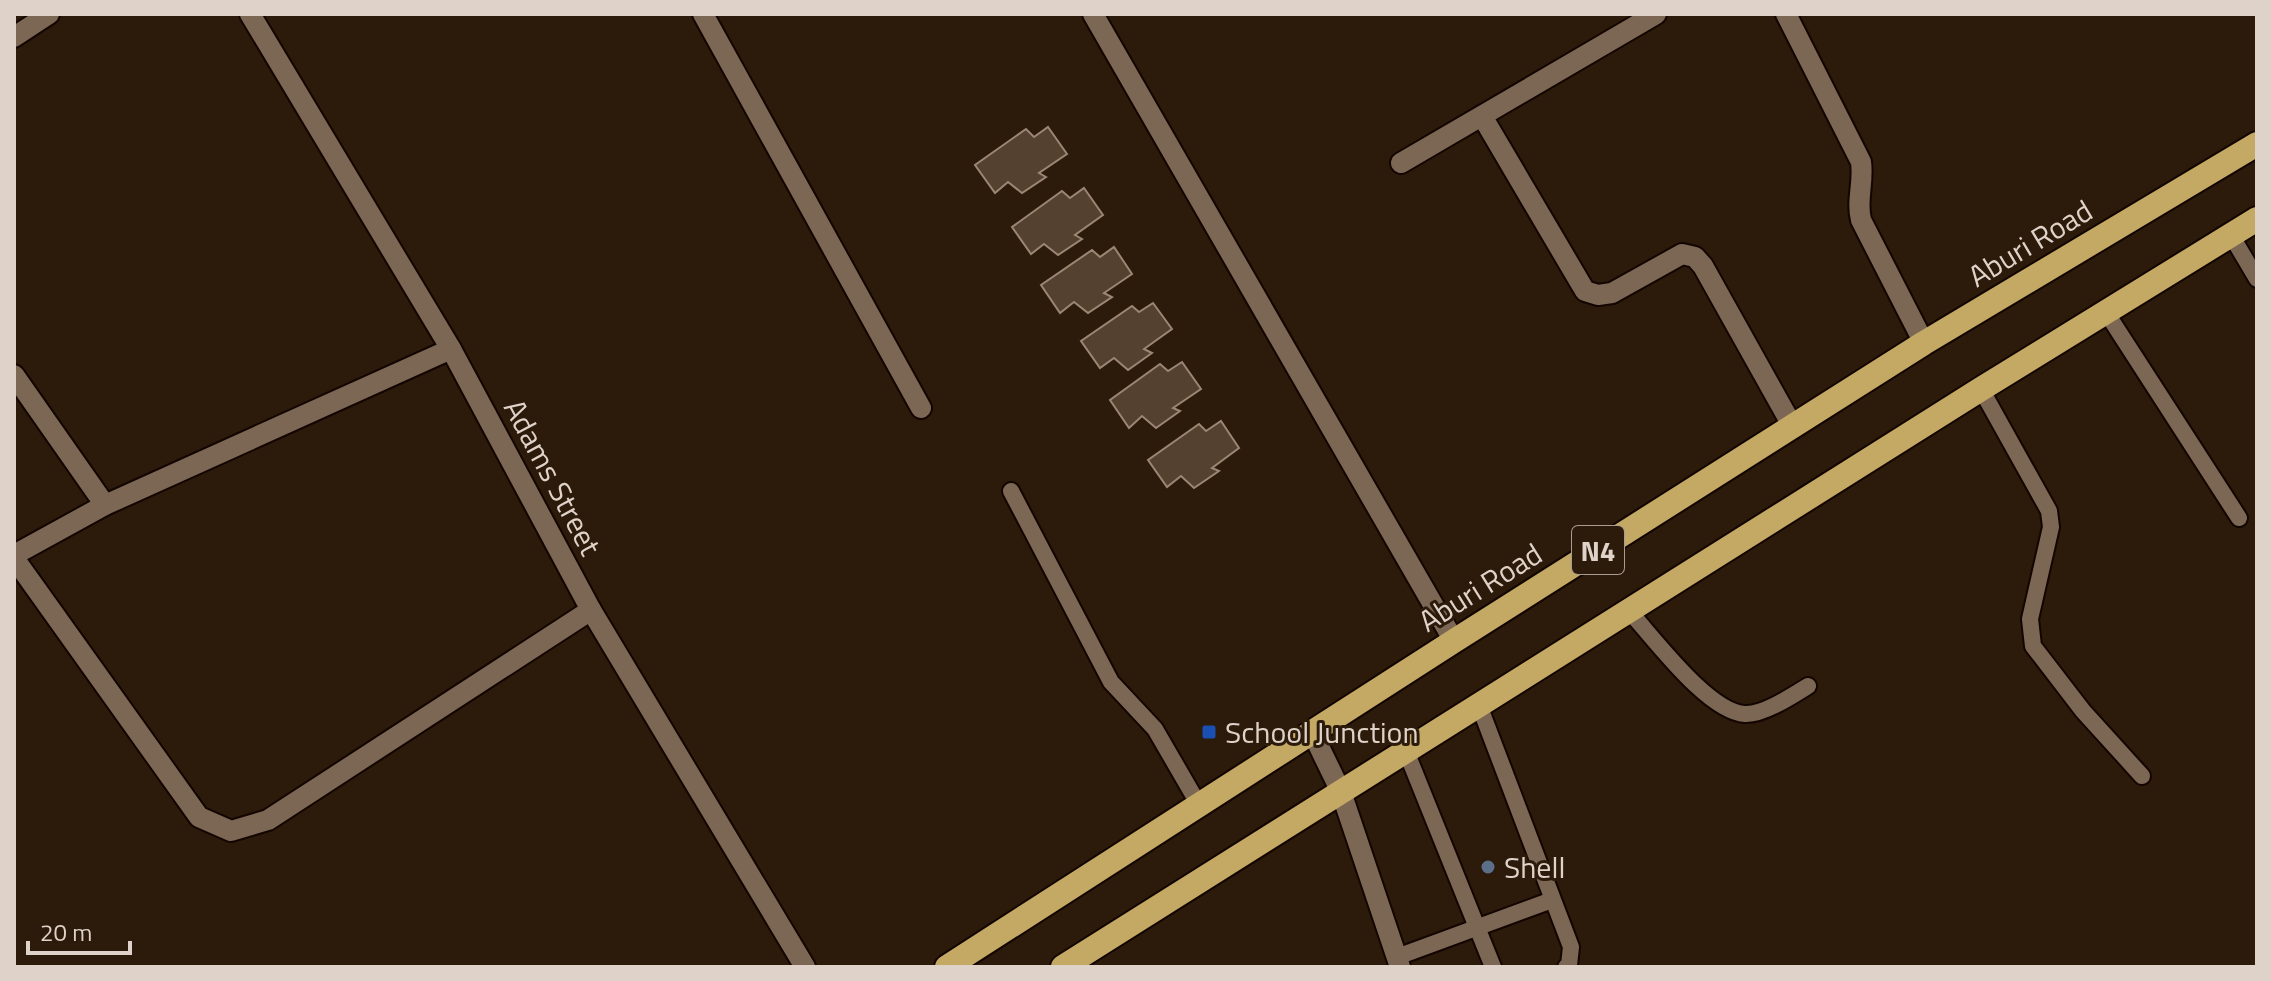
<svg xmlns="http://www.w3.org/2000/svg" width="2271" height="981" font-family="'Titillium Web',sans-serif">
<rect width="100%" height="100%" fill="#2c1a0b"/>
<g fill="#544130" stroke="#9c8674" stroke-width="2">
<polygon points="1048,127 1067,154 1039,173 1046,177 1022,193 1008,182 995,193 975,165 1026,129 1034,137"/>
<polygon points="1084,188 1103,215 1075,235 1082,239 1058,255 1044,244 1031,254 1012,227 1062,191 1070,198"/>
<polygon points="1114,247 1132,274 1104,293 1112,297 1088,313 1074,302 1060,313 1041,285 1092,250 1100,257"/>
<polygon points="1153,303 1172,329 1144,349 1152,353 1128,370 1114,358 1100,368 1081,341 1132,306 1139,312"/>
<polygon points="1182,362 1201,389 1173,408 1180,411 1156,428 1142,416 1129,428 1110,400 1160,364 1168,371"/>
<polygon points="1221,421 1239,448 1212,468 1219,471 1194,488 1181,476 1167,487 1148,460 1199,424 1206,431"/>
</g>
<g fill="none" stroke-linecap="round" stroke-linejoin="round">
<defs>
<g id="lane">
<polyline points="2231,235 2257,279"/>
<polyline points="2106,312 2239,518"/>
<polyline points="1981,389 2049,511 2051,527 2030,619 2033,646 2083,711 2142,776"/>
<polyline points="1011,491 1111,682 1155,729 1199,805"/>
<path d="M1629,611C1654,638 1708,712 1745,714C1763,715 1792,696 1808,686"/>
<polyline points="1479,705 1571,947 1569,965 1566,967"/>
<polyline points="1406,751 1493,967"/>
<polyline points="1397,957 1552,900"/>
</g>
<g id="street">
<polyline points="250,14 451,349 591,610 805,967"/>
<polyline points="703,14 921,408"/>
<polyline points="1093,14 1454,641"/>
<path d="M1786,14L1861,162C1864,183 1856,200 1861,220L1924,343"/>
<polyline points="14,37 49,14"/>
<polyline points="1482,116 1585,291 1598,295 1612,293 1682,254 1695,257 1703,266 1793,427"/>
<polyline points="1401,163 1656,14"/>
<polyline points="14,375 105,505 451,349"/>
<polyline points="14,555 105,505"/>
<polyline points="14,558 199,817 231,831 268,820 591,610"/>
<polyline points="1312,732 1341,792 1400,967"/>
</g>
<g id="highway">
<polyline points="947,967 1454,641 1924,343 2257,144"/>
<polyline points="1063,967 1981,389 2257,219"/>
</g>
</defs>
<use href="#lane" stroke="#130500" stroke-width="20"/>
<use href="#street" stroke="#130500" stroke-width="24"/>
<use href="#highway" stroke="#130500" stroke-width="28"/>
<use href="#lane" stroke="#7c6755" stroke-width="16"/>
<use href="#street" stroke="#7c6755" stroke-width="20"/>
<use href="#highway" stroke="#c3a963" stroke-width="24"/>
</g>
<rect fill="#1a4fb4" stroke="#2c1a0b" stroke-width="3" x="1201" y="724" width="16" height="16" rx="4"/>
<circle fill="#5c6f8a" stroke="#2c1a0b" stroke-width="3" cx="1488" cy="867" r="8"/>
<g text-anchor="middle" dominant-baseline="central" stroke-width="6" stroke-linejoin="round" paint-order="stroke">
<rect fill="#2c1a0b" stroke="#a99c90" stroke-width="2" x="1572" y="526" width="52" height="48" rx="6"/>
<g font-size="28" font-weight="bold" fill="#dfd3c9">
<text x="1598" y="550">N4</text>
</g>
<g font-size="30" fill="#dfd3c9" stroke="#2c1a0b">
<text transform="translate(2030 243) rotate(-31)">Aburi Road</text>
<text transform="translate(553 477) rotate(62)">Adams Street</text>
<text transform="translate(1480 587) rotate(-32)">Aburi Road</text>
</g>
<g font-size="30" fill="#dfd3c9" stroke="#2c1a0b" text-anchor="start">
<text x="1225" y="732">School Junction</text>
<text x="1504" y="867">Shell</text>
</g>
</g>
<rect width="2271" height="981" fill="none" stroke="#dfd3c9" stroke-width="32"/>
<path d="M28 941v12h102v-12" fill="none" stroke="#dfd3c9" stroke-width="4"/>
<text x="40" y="941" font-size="24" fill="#dfd3c9" stroke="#2c1a0b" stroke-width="6" paint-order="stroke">20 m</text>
</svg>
